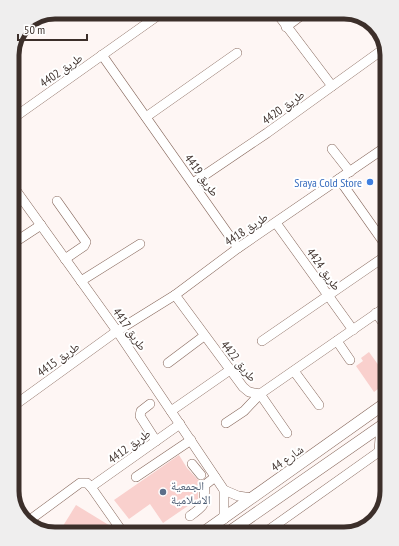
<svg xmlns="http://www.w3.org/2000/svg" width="399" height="546" font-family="'PT Sans Narrow','Noto Naskh Arabic',sans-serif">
<rect width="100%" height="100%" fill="#fef6f4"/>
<g fill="#f9d0cd">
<polygon points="369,352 387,377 387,382 374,392 356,366 363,361 361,358"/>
<polygon points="179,455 187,468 200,482 198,488 198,499 163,523 150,504 129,519 114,500"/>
<polygon points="76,505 112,527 113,528 109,534 58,534"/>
</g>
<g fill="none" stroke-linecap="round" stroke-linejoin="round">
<defs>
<g id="minor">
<polyline points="276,12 332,86"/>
<polyline points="286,27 306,12"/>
<polyline points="102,55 238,248"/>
<polyline points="146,117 237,53"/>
<polyline points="12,119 163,12"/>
<polyline points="332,149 350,172"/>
<polyline points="339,179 387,247"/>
<polyline points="193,183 267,133 385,48"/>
<polyline points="12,185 117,331 224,490 224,519"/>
<polyline points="57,201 86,242 84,246 65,259"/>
<polyline points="276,223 353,330"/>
<polyline points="12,244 41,225"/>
<polyline points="81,281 140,244"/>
<polyline points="175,295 243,387 249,392 260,394 387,306"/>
<polyline points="376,313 387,328"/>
<polyline points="262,341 387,255"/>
<polyline points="337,341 350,360"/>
<polyline points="168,363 204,336"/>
<polyline points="294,371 319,405"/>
<polyline points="150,404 141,411 140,416 156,441"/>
<polyline points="12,407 117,331 175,295 238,248 387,146"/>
<polyline points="171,411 230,370"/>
<polyline points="226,423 244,411 260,394 287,433"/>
<polyline points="192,464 201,475"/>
<polyline points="136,477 191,440"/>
<polyline points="224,490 238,496 252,498"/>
<path d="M190,516C208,503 203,505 205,485L215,477"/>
<polyline points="27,522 80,483 87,483 91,487"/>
<polyline points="124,534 91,487 180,424"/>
<polyline points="263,534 387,446"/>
</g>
<g id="major">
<polyline points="380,451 382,425"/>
<polyline points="201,534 387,402"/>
<polyline points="226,534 387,422"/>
</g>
</defs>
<use href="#minor" stroke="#87685c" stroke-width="10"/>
<use href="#major" stroke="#87685c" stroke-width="12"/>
<use href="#minor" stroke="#fff" stroke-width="9"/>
<use href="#major" stroke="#fff" stroke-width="11"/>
</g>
<circle fill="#3f7fe0" stroke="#fff" stroke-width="1.5" cx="370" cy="182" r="4"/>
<circle fill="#5c6f8a" stroke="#fff" stroke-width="1.5" cx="163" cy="492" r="4"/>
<g text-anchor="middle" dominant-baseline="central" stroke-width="4" stroke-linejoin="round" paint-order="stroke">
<g font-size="12" fill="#3c2f2a" stroke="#fff">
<text transform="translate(61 70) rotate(-35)">طريق 4402</text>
<text transform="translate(283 107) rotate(-36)">طريق 4420</text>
<text transform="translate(202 175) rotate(54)">طريق 4419</text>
<text transform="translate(246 229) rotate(-34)">طريق 4418</text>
<text transform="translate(324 269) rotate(54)">طريق 4424</text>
<text transform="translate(130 329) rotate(55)">طريق 4417</text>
<text transform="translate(58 359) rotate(-36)">طريق 4415</text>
<text transform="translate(239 361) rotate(51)">طريق 4422</text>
<text transform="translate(129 446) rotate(-36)">طريق 4412</text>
<text transform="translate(287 458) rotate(-35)">شارع 44</text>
</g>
<g font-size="12" fill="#366cbe" stroke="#fff" text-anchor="end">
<text x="362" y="182">Sraya Cold Store</text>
</g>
<g font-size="12" fill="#4e5e75" stroke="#fff" text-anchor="start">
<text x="171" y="485">الجمعية<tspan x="171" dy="14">الاسلامية</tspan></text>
</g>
</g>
<path d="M0 0H399V546H0ZM55 19H344A36 36 0 0 1 380 55V491A36 36 0 0 1 344 527H55A36 36 0 0 1 19 491V55A36 36 0 0 1 55 19Z" fill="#efeeee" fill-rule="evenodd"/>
<path fill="none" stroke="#3c2f2a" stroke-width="5" d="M55 19H344A36 36 0 0 1 380 55V491A36 36 0 0 1 344 527H55A36 36 0 0 1 19 491V55A36 36 0 0 1 55 19Z"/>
<path d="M18 34v6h69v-6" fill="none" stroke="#3c2f2a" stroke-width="2"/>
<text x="24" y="34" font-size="12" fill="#3c2f2a" stroke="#ffffff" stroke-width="3" paint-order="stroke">50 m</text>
</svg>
